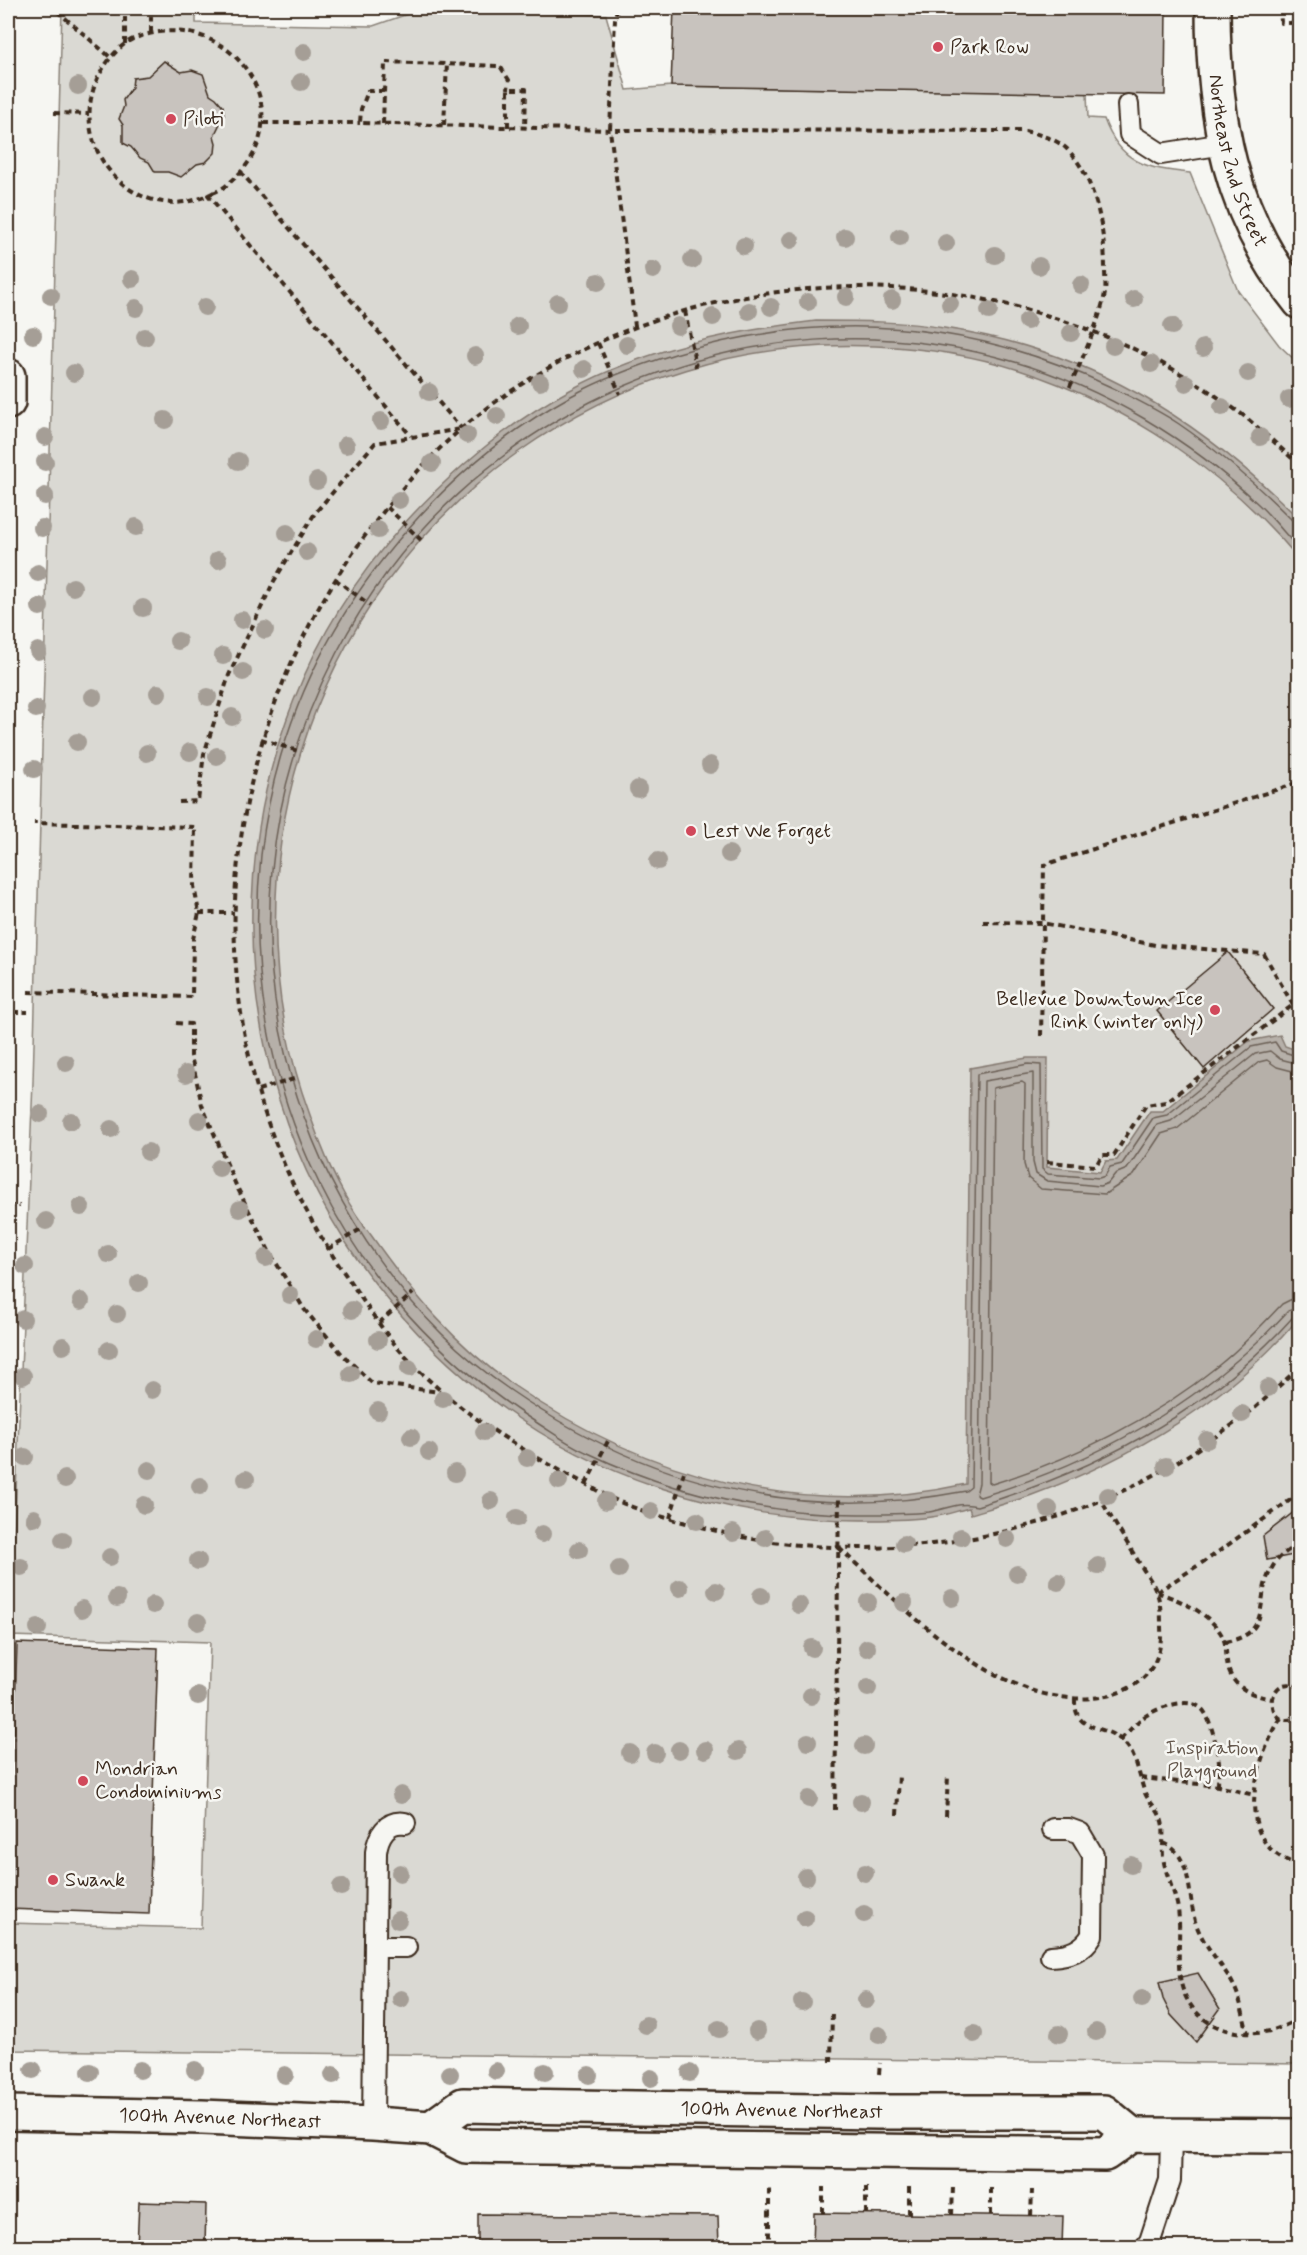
<svg xmlns="http://www.w3.org/2000/svg" width="1307" height="2255" font-family="Mynerve,sans-serif">
<rect width="100%" height="100%" fill="#f6f6f2"/>
<filter id="ink" filterUnits="userSpaceOnUse"><feTurbulence type="fractalNoise" baseFrequency=".0167" numOctaves="2"/><feDisplacementMap in="SourceGraphic" scale="12" xChannelSelector="R" yChannelSelector="G"/><feConvolveMatrix kernelMatrix="1 2 1 2 8 2 1 2 1" color-interpolation-filters="sRGB"/></filter>
<g filter="url(#ink)">
<path fill="#dad9d3" stroke="#8a8278" stroke-width="1.5" d="M62,8H196V23L373,26L425,8L606,15L627,90L671,86L1087,93L1088,118L1104,119C1120,163 1147,169 1190,173L1238,291L1279,345L1299,364V2064L8,2050V1923L201,1928L210,1642L10,1636L33,1082Z"/>
<path fill="#b6b0a9" stroke="#857a71" stroke-width="1.5" d="M816,321C859,321 902,321 944,328C1087,349 1199,418 1299,519V559C1226,472 1128,405 1019,370C973,355 923,348 875,346C613,334 377,505 300,755C267,864 267,984 302,1092C314,1127 326,1162 344,1194C352,1209 361,1222 371,1235C411,1292 455,1345 513,1385C648,1478 803,1520 966,1484L970,1068L1027,1058H1048L1047,1167L1100,1172L1106,1161L1117,1160L1150,1111H1163L1249,1041L1280,1035L1285,1046L1299,1051V1318C1230,1400 1132,1458 1032,1495C1012,1502 991,1508 971,1514L969,1508C956,1511 944,1516 931,1517C911,1520 891,1520 871,1520C794,1521 731,1511 658,1487C544,1450 446,1376 374,1282C201,1059 213,735 402,526C451,472 506,424 570,390C647,348 731,331 816,321Z"/>
<g fill="none" stroke-linecap="round" stroke-linejoin="round">
<g stroke="#6c6056" stroke-width="1.5">
<path d="M1300,523L1293,521C1258,486 1220,452 1179,424C1158,410 1135,399 1113,388C972,320 825,309 675,354C640,365 604,378 571,396C509,430 454,476 407,530C325,623 275,731 261,855C249,968 269,1081 319,1183C366,1280 443,1363 534,1421C552,1432 569,1445 588,1453C676,1495 769,1515 866,1514C887,1514 908,1514 929,1512C947,1509 959,1501 977,1506C1096,1470 1209,1411 1293,1317L1300,1315"/>
<path d="M1300,550C1286,535 1273,518 1258,504C1190,440 1104,388 1015,362C749,284 463,408 336,654C264,792 250,948 297,1096C334,1212 409,1321 510,1390C649,1486 800,1523 966,1491L971,1487L977,1074L1028,1064L1041,1065L1042,1169L1048,1174L1099,1178L1105,1176L1110,1167L1122,1164L1153,1118L1167,1115L1251,1047L1275,1042L1281,1051L1300,1057"/>
<path d="M1300,1064L1280,1059L1270,1051L1255,1054L1171,1121L1157,1125L1127,1169L1115,1174L1108,1183L1100,1186L1047,1181L1036,1174L1033,1162V1073L984,1081L979,1483L976,1495L980,1497C1099,1461 1203,1403 1288,1311L1300,1307"/>
<path d="M1300,1073L1277,1067L1267,1060L1259,1062L1177,1129L1161,1134L1134,1175L1105,1194L1041,1189L1028,1178L1024,1164L1025,1084L1022,1082L993,1088L989,1482L992,1484C1073,1459 1153,1419 1219,1365C1242,1347 1262,1325 1282,1304L1290,1300L1300,1298"/>
</g>
</g>
<g fill="#c8c3be" stroke="#3b2a1e" stroke-width="1.5">
<polygon points="674,8 1166,8 1165,95 671,86"/>
<polygon points="164,61 181,72 192,70 203,74 210,94 216,98 223,106 224,115 214,136 216,143 215,153 206,162 197,164 181,177 168,172 155,172 149,162 140,158 131,147 123,143 123,125 119,119 124,106 123,100 132,87 133,78 148,76"/>
<polygon points="1228,952 1273,1009 1204,1069 1157,1011"/>
<polygon points="1299,1508 1299,1554 1267,1560 1263,1536"/>
<polygon points="17,1643 158,1648 149,1914 8,1909"/>
<polygon points="1198,1973 1220,2009 1196,2042 1171,2015 1163,1999 1159,1982"/>
<polygon points="139,2202 206,2204 205,2247 137,2247"/>
<polygon points="814,2213 1063,2216 1062,2247 813,2247"/>
<polygon points="478,2214 718,2216 719,2247 478,2247"/>
</g>
<g fill="none" stroke-linecap="round" stroke-linejoin="round">
<defs>
<g id="service">
<polyline points="1128,105 1130,134 1161,154 1224,144"/>
<polyline points="375,1947 406,1947"/>
<path d="M1051,1956C1069,1955 1083,1951 1092,1935L1093,1855L1080,1833L1069,1829H1053"/>
<path d="M373,2124L376,1852C378,1836 387,1820 405,1823"/>
<polyline points="1145,2248 1150,2241 1170,2180 1171,2135"/>
</g>
<g id="tertiary">
<path id="s1" d="M1213,8C1213,117 1229,215 1300,302"/>
</g>
<g id="secondary">
<polyline points="8,376 8,402"/>
<path id="s2" d="M8,2113L202,2117L373,2124L431,2128L466,2146L1105,2154L1132,2135L1300,2136"/>
<path id="s3" d="M431,2128L463,2105L878,2112H1104L1132,2135"/>
</g>
</defs>
<use href="#service" stroke="#3b2a1e" stroke-width="24"/>
<use href="#tertiary" stroke="#3b2a1e" stroke-width="38"/>
<use href="#secondary" stroke="#3b2a1e" stroke-width="38"/>
<g stroke="#3b2a1e" stroke-width="4" stroke-dasharray="6 4.5" stroke-linecap="butt">
<polyline points="617,8 615,19 610,130 635,326"/>
<polyline points="1280,8 1281,23 1300,23"/>
<polyline points="57,11 110,57"/>
<polyline points="58,11 125,13"/>
<polyline points="151,32 151,8"/>
<polyline points="1295,37 1300,37"/>
<polyline points="125,44 125,8"/>
<path d="M384,91H368L361,109L360,123L610,130L1025,131C1038,134 1057,139 1067,149C1096,178 1105,231 1105,270C1105,277 1106,286 1105,293C1100,321 1081,361 1069,389"/>
<polyline points="54,113 89,114"/>
<polyline points="263,123 360,123"/>
<polyline points="383,124 385,62 500,66 509,80 508,89"/>
<polyline points="444,125 447,64"/>
<polyline points="508,127 508,89 526,89 525,128"/>
<polyline points="240,171 461,428"/>
<path d="M214,192C136,235 56,141 104,67C111,56 122,44 133,39C230,0 311,117 228,184C223,189 215,192 208,195L411,436"/>
<polyline points="685,311 696,367"/>
<polyline points="598,343 620,394"/>
<path d="M1300,465C1281,449 1263,431 1244,416C1198,381 1143,350 1089,330C879,249 634,283 461,429C431,455 404,485 380,516C306,610 258,720 241,838C218,992 257,1147 345,1274C362,1299 378,1324 397,1347C446,1404 509,1443 574,1478C592,1487 609,1498 627,1505C655,1516 684,1522 713,1530C760,1543 810,1547 859,1548C984,1548 1105,1513 1208,1442C1224,1430 1241,1420 1256,1407C1271,1394 1285,1380 1300,1367"/>
<polyline points="387,507 421,540"/>
<polyline points="335,579 370,605"/>
<polyline points="261,739 301,752"/>
<polyline points="179,802 198,801 204,754 229,675 274,581 315,513 375,443 461,429"/>
<polyline points="199,913 234,913"/>
<polyline points="983,922 1042,923 1155,945 1264,954 1293,1005"/>
<polyline points="28,992 192,997 193,939 199,913 194,886 195,827 34,823"/>
<polyline points="13,1012 28,1012"/>
<polyline points="176,1023 191,1024 191,1056 202,1105 235,1183 269,1251 304,1309 342,1354 372,1383 440,1392"/>
<polyline points="1041,1036 1044,865 1300,782"/>
<polyline points="258,1090 297,1078"/>
<polyline points="1047,1162 1096,1166 1102,1155 1114,1155 1146,1105 1166,1102 1293,1005 1300,1005"/>
<polyline points="8,1206 20,1206"/>
<polyline points="328,1249 364,1227"/>
<polyline points="379,1323 413,1293"/>
<polyline points="586,1484 608,1441"/>
<polyline points="670,1518 684,1472"/>
<path d="M839,1548C897,1601 953,1661 1028,1689C1082,1709 1165,1701 1161,1627C1161,1616 1161,1602 1156,1591C1153,1582 1145,1573 1140,1564C1127,1543 1114,1522 1102,1502"/>
<polyline points="1157,1592 1211,1557 1300,1493"/>
<path d="M1157,1592C1179,1600 1206,1611 1220,1632C1228,1644 1225,1655 1228,1668C1234,1689 1252,1695 1272,1699"/>
<path d="M1225,1642C1275,1633 1253,1599 1272,1568C1278,1556 1289,1550 1300,1542"/>
<path d="M1300,1688C1264,1668 1263,1737 1300,1716"/>
<path d="M1075,1699C1074,1733 1102,1723 1121,1740C1137,1753 1138,1774 1145,1793C1148,1801 1156,1807 1160,1816C1166,1828 1162,1843 1163,1856C1165,1875 1175,1891 1178,1909C1181,1932 1177,1955 1180,1977C1186,2022 1230,2040 1270,2031C1280,2028 1291,2023 1300,2018"/>
<path d="M1281,1718C1254,1761 1230,1847 1300,1865"/>
<path d="M1121,1739C1127,1733 1134,1725 1141,1719C1154,1709 1188,1695 1202,1709C1210,1716 1218,1750 1219,1762C1219,1770 1218,1778 1218,1786"/>
<polyline points="1141,1778 1218,1786 1254,1795"/>
<polyline points="835,1810 839,1496"/>
<polyline points="897,1815 899,1775"/>
<polyline points="946,1816 948,1776"/>
<path d="M1163,1843C1192,1853 1188,1896 1195,1921C1204,1950 1227,1967 1237,1993C1242,2006 1244,2020 1248,2033"/>
<polyline points="831,2062 832,2011"/>
<polyline points="879,2074 880,2063"/>
<polyline points="866,2187 866,2214"/>
<polyline points="823,2213 823,2187"/>
<polyline points="909,2214 909,2187"/>
<polyline points="952,2215 953,2187"/>
<polyline points="991,2215 991,2188"/>
<polyline points="1031,2216 1032,2190"/>
<polyline points="769,2248 769,2185"/>
</g>
<use href="#service" stroke="#f6f6f2" stroke-width="20"/>
<use href="#tertiary" stroke="#f6f6f2" stroke-width="33"/>
<use href="#secondary" stroke="#f6f6f2" stroke-width="33"/>
</g>
<g fill="#a59e96">
<circle cx="304" cy="52" r="9"/>
<circle cx="301" cy="82" r="9"/>
<circle cx="78" cy="86" r="9"/>
<circle cx="845" cy="237" r="9"/>
<circle cx="900" cy="237" r="9"/>
<circle cx="791" cy="240" r="9"/>
<circle cx="946" cy="243" r="9"/>
<circle cx="744" cy="246" r="9"/>
<circle cx="995" cy="255" r="9"/>
<circle cx="692" cy="260" r="9"/>
<circle cx="1039" cy="266" r="9"/>
<circle cx="653" cy="270" r="9"/>
<circle cx="132" cy="279" r="9"/>
<circle cx="598" cy="282" r="9"/>
<circle cx="1081" cy="285" r="9"/>
<circle cx="51" cy="296" r="9"/>
<circle cx="846" cy="297" r="9"/>
<circle cx="1134" cy="299" r="9"/>
<circle cx="892" cy="300" r="9"/>
<circle cx="808" cy="302" r="9"/>
<circle cx="558" cy="303" r="9"/>
<circle cx="950" cy="304" r="9"/>
<circle cx="205" cy="307" r="9"/>
<circle cx="771" cy="307" r="9"/>
<circle cx="136" cy="308" r="9"/>
<circle cx="749" cy="311" r="9"/>
<circle cx="989" cy="311" r="9"/>
<circle cx="713" cy="317" r="9"/>
<circle cx="1027" cy="321" r="9"/>
<circle cx="518" cy="326" r="9"/>
<circle cx="678" cy="326" r="9"/>
<circle cx="1172" cy="326" r="9"/>
<circle cx="1071" cy="333" r="9"/>
<circle cx="33" cy="335" r="9"/>
<circle cx="145" cy="337" r="9"/>
<circle cx="627" cy="345" r="9"/>
<circle cx="1113" cy="346" r="9"/>
<circle cx="1203" cy="348" r="9"/>
<circle cx="475" cy="356" r="9"/>
<circle cx="1151" cy="364" r="9"/>
<circle cx="584" cy="369" r="9"/>
<circle cx="74" cy="373" r="9"/>
<circle cx="1248" cy="373" r="9"/>
<circle cx="540" cy="382" r="9"/>
<circle cx="1186" cy="383" r="9"/>
<circle cx="429" cy="392" r="9"/>
<circle cx="1289" cy="399" r="9"/>
<circle cx="1222" cy="407" r="9"/>
<circle cx="497" cy="416" r="9"/>
<circle cx="165" cy="420" r="9"/>
<circle cx="381" cy="421" r="9"/>
<circle cx="467" cy="435" r="9"/>
<circle cx="45" cy="437" r="9"/>
<circle cx="1260" cy="437" r="9"/>
<circle cx="346" cy="445" r="9"/>
<circle cx="238" cy="461" r="9"/>
<circle cx="45" cy="462" r="9"/>
<circle cx="432" cy="463" r="9"/>
<circle cx="317" cy="481" r="9"/>
<circle cx="45" cy="496" r="9"/>
<circle cx="399" cy="500" r="9"/>
<circle cx="136" cy="527" r="9"/>
<circle cx="42" cy="528" r="9"/>
<circle cx="378" cy="530" r="9"/>
<circle cx="287" cy="533" r="9"/>
<circle cx="307" cy="552" r="9"/>
<circle cx="218" cy="560" r="9"/>
<circle cx="38" cy="573" r="9"/>
<circle cx="73" cy="587" r="9"/>
<circle cx="40" cy="607" r="9"/>
<circle cx="143" cy="608" r="9"/>
<circle cx="242" cy="620" r="9"/>
<circle cx="265" cy="630" r="9"/>
<circle cx="178" cy="641" r="9"/>
<circle cx="38" cy="651" r="9"/>
<circle cx="223" cy="656" r="9"/>
<circle cx="243" cy="672" r="9"/>
<circle cx="158" cy="693" r="9"/>
<circle cx="93" cy="697" r="9"/>
<circle cx="208" cy="697" r="9"/>
<circle cx="36" cy="709" r="9"/>
<circle cx="232" cy="717" r="9"/>
<circle cx="77" cy="742" r="9"/>
<circle cx="190" cy="752" r="9"/>
<circle cx="147" cy="753" r="9"/>
<circle cx="217" cy="756" r="9"/>
<circle cx="710" cy="765" r="9"/>
<circle cx="34" cy="769" r="9"/>
<circle cx="638" cy="789" r="9"/>
<circle cx="729" cy="854" r="9"/>
<circle cx="658" cy="861" r="9"/>
<circle cx="66" cy="1063" r="9"/>
<circle cx="186" cy="1074" r="9"/>
<circle cx="40" cy="1114" r="9"/>
<circle cx="199" cy="1120" r="9"/>
<circle cx="71" cy="1121" r="9"/>
<circle cx="111" cy="1129" r="9"/>
<circle cx="148" cy="1152" r="9"/>
<circle cx="219" cy="1168" r="9"/>
<circle cx="81" cy="1207" r="9"/>
<circle cx="240" cy="1209" r="9"/>
<circle cx="46" cy="1221" r="9"/>
<circle cx="108" cy="1254" r="9"/>
<circle cx="266" cy="1258" r="9"/>
<circle cx="25" cy="1266" r="9"/>
<circle cx="139" cy="1283" r="9"/>
<circle cx="290" cy="1295" r="9"/>
<circle cx="81" cy="1301" r="9"/>
<circle cx="352" cy="1310" r="9"/>
<circle cx="117" cy="1314" r="9"/>
<circle cx="23" cy="1319" r="9"/>
<circle cx="316" cy="1339" r="9"/>
<circle cx="378" cy="1340" r="9"/>
<circle cx="63" cy="1346" r="9"/>
<circle cx="109" cy="1350" r="9"/>
<circle cx="409" cy="1368" r="9"/>
<circle cx="351" cy="1374" r="9"/>
<circle cx="23" cy="1376" r="9"/>
<circle cx="1268" cy="1388" r="9"/>
<circle cx="152" cy="1390" r="9"/>
<circle cx="443" cy="1399" r="9"/>
<circle cx="378" cy="1411" r="9"/>
<circle cx="1242" cy="1414" r="9"/>
<circle cx="484" cy="1432" r="9"/>
<circle cx="411" cy="1437" r="9"/>
<circle cx="1207" cy="1440" r="9"/>
<circle cx="429" cy="1452" r="9"/>
<circle cx="25" cy="1457" r="9"/>
<circle cx="527" cy="1458" r="9"/>
<circle cx="1166" cy="1466" r="9"/>
<circle cx="149" cy="1470" r="9"/>
<circle cx="455" cy="1473" r="9"/>
<circle cx="65" cy="1479" r="9"/>
<circle cx="246" cy="1479" r="9"/>
<circle cx="559" cy="1481" r="9"/>
<circle cx="200" cy="1486" r="9"/>
<circle cx="1108" cy="1496" r="9"/>
<circle cx="491" cy="1501" r="9"/>
<circle cx="606" cy="1501" r="9"/>
<circle cx="144" cy="1505" r="9"/>
<circle cx="1049" cy="1509" r="9"/>
<circle cx="651" cy="1511" r="9"/>
<circle cx="34" cy="1518" r="9"/>
<circle cx="517" cy="1518" r="9"/>
<circle cx="697" cy="1521" r="9"/>
<circle cx="733" cy="1533" r="9"/>
<circle cx="542" cy="1534" r="9"/>
<circle cx="961" cy="1537" r="9"/>
<circle cx="765" cy="1538" r="9"/>
<circle cx="1007" cy="1539" r="9"/>
<circle cx="63" cy="1540" r="9"/>
<circle cx="904" cy="1544" r="9"/>
<circle cx="579" cy="1550" r="9"/>
<circle cx="110" cy="1557" r="9"/>
<circle cx="198" cy="1561" r="9"/>
<circle cx="1098" cy="1566" r="9"/>
<circle cx="21" cy="1567" r="9"/>
<circle cx="619" cy="1569" r="9"/>
<circle cx="1017" cy="1574" r="9"/>
<circle cx="1058" cy="1582" r="9"/>
<circle cx="680" cy="1588" r="9"/>
<circle cx="716" cy="1591" r="9"/>
<circle cx="761" cy="1596" r="9"/>
<circle cx="117" cy="1598" r="9"/>
<circle cx="952" cy="1598" r="9"/>
<circle cx="868" cy="1602" r="9"/>
<circle cx="904" cy="1603" r="9"/>
<circle cx="153" cy="1605" r="9"/>
<circle cx="799" cy="1605" r="9"/>
<circle cx="82" cy="1609" r="9"/>
<circle cx="198" cy="1622" r="9"/>
<circle cx="38" cy="1628" r="9"/>
<circle cx="812" cy="1648" r="9"/>
<circle cx="867" cy="1648" r="9"/>
<circle cx="868" cy="1688" r="9"/>
<circle cx="198" cy="1696" r="9"/>
<circle cx="811" cy="1696" r="9"/>
<circle cx="808" cy="1742" r="9"/>
<circle cx="864" cy="1746" r="9"/>
<circle cx="679" cy="1750" r="9"/>
<circle cx="705" cy="1750" r="9"/>
<circle cx="738" cy="1751" r="9"/>
<circle cx="630" cy="1753" r="9"/>
<circle cx="655" cy="1753" r="9"/>
<circle cx="401" cy="1795" r="9"/>
<circle cx="809" cy="1799" r="9"/>
<circle cx="861" cy="1802" r="9"/>
<circle cx="1131" cy="1865" r="9"/>
<circle cx="400" cy="1873" r="9"/>
<circle cx="865" cy="1873" r="9"/>
<circle cx="806" cy="1877" r="9"/>
<circle cx="341" cy="1887" r="9"/>
<circle cx="864" cy="1914" r="9"/>
<circle cx="805" cy="1918" r="9"/>
<circle cx="398" cy="1920" r="9"/>
<circle cx="401" cy="1999" r="9"/>
<circle cx="1142" cy="1999" r="9"/>
<circle cx="866" cy="2000" r="9"/>
<circle cx="802" cy="2002" r="9"/>
<circle cx="646" cy="2025" r="9"/>
<circle cx="719" cy="2029" r="9"/>
<circle cx="757" cy="2031" r="9"/>
<circle cx="1096" cy="2032" r="9"/>
<circle cx="974" cy="2034" r="9"/>
<circle cx="1059" cy="2034" r="9"/>
<circle cx="879" cy="2035" r="9"/>
<circle cx="33" cy="2070" r="9"/>
<circle cx="140" cy="2070" r="9"/>
<circle cx="195" cy="2070" r="9"/>
<circle cx="496" cy="2071" r="9"/>
<circle cx="90" cy="2072" r="9"/>
<circle cx="545" cy="2072" r="9"/>
<circle cx="690" cy="2073" r="9"/>
<circle cx="450" cy="2074" r="9"/>
<circle cx="285" cy="2075" r="9"/>
<circle cx="333" cy="2075" r="9"/>
<circle cx="589" cy="2075" r="9"/>
<circle cx="651" cy="2078" r="9"/>
</g>
</g>
<g fill="#d1495b" stroke="#f6f6f2" stroke-width="2">
<circle cx="938" cy="47" r="6"/>
<circle cx="171" cy="119" r="6"/>
<circle cx="691" cy="831" r="6"/>
<circle cx="1215" cy="1010" r="6"/>
<circle cx="83" cy="1781" r="6"/>
<circle cx="53" cy="1880" r="6"/>
</g>
<g text-anchor="middle" dominant-baseline="central" stroke-width="5" stroke-linejoin="round" paint-order="stroke">
<g font-size="20" fill="#3b2a1e" stroke="#f6f6f2" text-anchor="start">
<text x="950" y="47">Park Row</text>
<text x="183" y="119">Piloti</text>
<text x="703" y="831">Lest We Forget</text>
<text x="1203" y="999" text-anchor="end">Bellevue Downtown Ice<tspan x="1203" dy="23">Rink (winter only)</tspan></text>
<text x="95" y="1769">Mondrian<tspan x="95" dy="23">Condominiums</tspan></text>
<text x="65" y="1880">Swank</text>
</g>
<g font-size="20" fill="#3b2a1e" stroke="#f6f6f2">
<text stroke="none"><textPath href="#s1" startOffset="156">Northeast 2nd Street</textPath></text>
<text stroke="none"><textPath href="#s3" startOffset="358">100th Avenue Northeast</textPath></text>
<text stroke="none"><textPath href="#s2" startOffset="212">100th Avenue Northeast</textPath></text>
</g>
<g font-size="20" fill="#63564b" stroke="#f6f6f2">
<text x="1212" y="1748">Inspiration<tspan x="1212" dy="23">Playground</tspan></text>
</g>
</g>
<rect width="1307" height="2255" fill="none" stroke="#f6f6f2" stroke-width="30"/>
<rect x="15" y="15" width="1277" height="2225" fill="none" stroke="#3b2a1e" stroke-width="2" filter="url(#ink)"/>
</svg>
